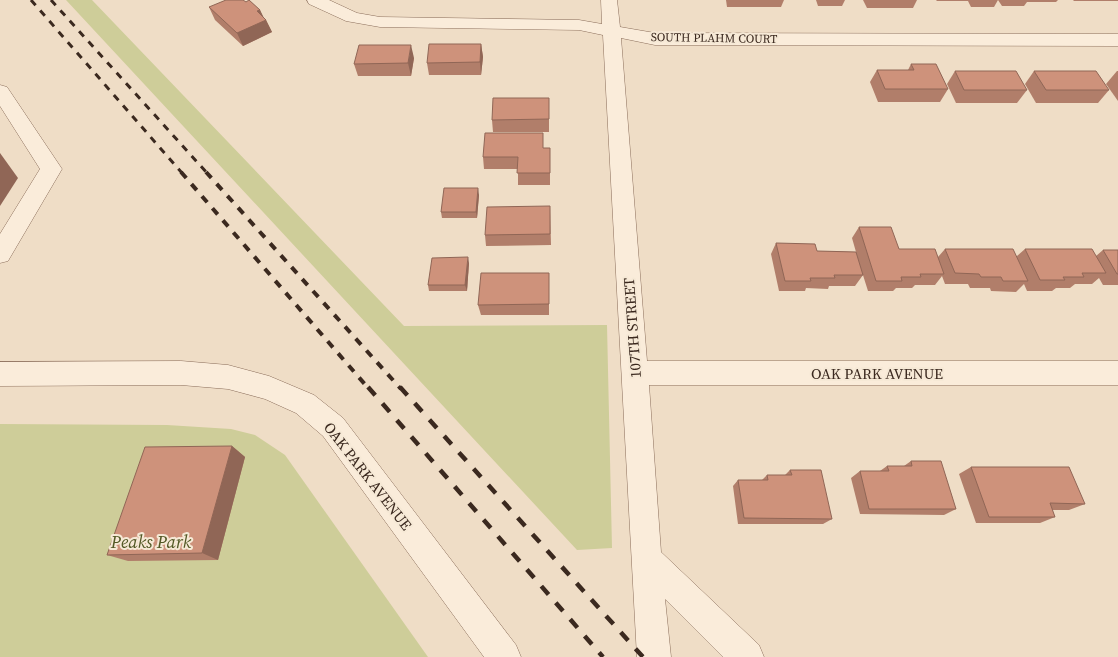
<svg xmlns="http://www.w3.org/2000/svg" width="1118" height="657" font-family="'Source Serif 4',serif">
<rect width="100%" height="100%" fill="#efddc6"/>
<g fill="#cecd99">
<polygon points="66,0 92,0 404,326 607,325 612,548 577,550"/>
<polygon points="0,424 167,425 231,429 255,435 285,455 428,657 0,657"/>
</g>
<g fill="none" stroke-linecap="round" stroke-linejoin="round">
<defs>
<g id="street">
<polygon points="307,0 329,0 357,13 380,17 579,20 602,24 601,0 617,0 620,27 655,33 1118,34 1118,46 655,45 621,38 647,361 1118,361 1118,385 649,385 661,552 759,645 764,657 723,657 665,599 671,657 637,657 603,35 579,30 380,27 346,21 309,4"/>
<polygon points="0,85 7,87 62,169 8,261 0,263 0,234 40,169 0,106"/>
<polygon points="181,361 228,365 269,376 314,395 343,418 516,645 521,657 484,657 323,436 296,413 265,399 228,389 181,385 0,386 0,362"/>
</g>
</defs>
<use href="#street" stroke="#8b6e5b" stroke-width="1"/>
<use href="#street" fill="#faecda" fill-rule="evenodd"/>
<g stroke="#3b291f" stroke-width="3" stroke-dasharray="7 7" stroke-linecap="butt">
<polyline points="31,0 182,173"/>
<polyline points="51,0 207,173"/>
</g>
<g stroke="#3b291f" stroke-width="4" stroke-dasharray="8 8" stroke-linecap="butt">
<polyline points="181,172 369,389"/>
<polyline points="206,172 401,389"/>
</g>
<g stroke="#3b291f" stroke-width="4.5" stroke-dasharray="11 11" stroke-linecap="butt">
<polyline points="368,387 603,657"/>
<polyline points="400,387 643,657"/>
</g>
</g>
<g fill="#b17e6a">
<polygon points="726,0 784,0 781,7 727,7"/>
<polygon points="816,0 845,0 842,6 818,6"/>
<polygon points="863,0 917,0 913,8 867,8"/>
<polygon points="936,0 998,0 994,7 971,7 968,1 937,1"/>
<polygon points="998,0 1058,0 1056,2 1027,2 1024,6 1002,6"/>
<polygon points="1073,0 1118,0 1118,1 1074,1"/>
<polygon points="246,2 260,10 263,17 266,20 272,32 243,46 215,20 209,7"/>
<polygon points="481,44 483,57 481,75 429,75 427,63"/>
<polygon points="414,58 411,76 358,76 354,64"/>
<polygon points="911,64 948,89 940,102 878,102 870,82 877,70 908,70"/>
<polygon points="955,71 1027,90 1017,103 956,103 947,84"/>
<polygon points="1034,71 1109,90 1098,103 1036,103 1025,84"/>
<polygon points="1117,71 1118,71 1118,101 1106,84"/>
<polygon points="549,98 549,132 493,132 492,120"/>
<polygon points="543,148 550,148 550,185 518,185 518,169 484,169 483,157"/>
<polygon points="479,195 477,218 442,218 441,212"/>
<polygon points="550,206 551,245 486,246 485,235"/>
<polygon points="859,227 899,249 938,257 945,249 1017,256 1025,249 1096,256 1103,250 1118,250 1118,285 1103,285 1099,278 1092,284 1075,284 1070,288 1056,288 1052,291 1027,291 1024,284 1016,292 991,291 990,288 970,288 968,284 945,284 942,276 935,285 915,285 912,288 896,288 893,291 868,291 856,253 863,275 855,286 829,286 828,289 806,288 805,291 779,291 771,254 776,243 817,251 856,252 852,238"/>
<polygon points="469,263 467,291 429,291 428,285"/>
<polygon points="549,273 549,315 481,315 478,305"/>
<polygon points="232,446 245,457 218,560 128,561 107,555"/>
<polygon points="911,461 956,509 944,515 860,514 851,478 860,471 880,471 887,466 904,466"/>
<polygon points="971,467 1085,504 1069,510 1052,510 1055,517 1040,523 976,523 959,474"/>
<polygon points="790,470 832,519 823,524 738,524 733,486 738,480 762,480 767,475 785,475"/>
</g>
<g fill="#906656">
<polygon points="260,10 265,20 266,20 272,32 243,46 237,33 257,11"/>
<polygon points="481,44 483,57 481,75 480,62"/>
<polygon points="411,45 414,58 411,76 408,63"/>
<polygon points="0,153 18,178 0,206"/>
<polygon points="478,188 479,195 477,218 476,212"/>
<polygon points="468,257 469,263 467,291 465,285"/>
<polygon points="232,446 245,457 218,560 202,553"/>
</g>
<g fill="#ce927b" stroke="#906656">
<polygon points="226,0 243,0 246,2 249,0 260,10 257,11 266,20 237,33 209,7"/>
<polygon points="429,44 481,44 480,62 427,63"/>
<polygon points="359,45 411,45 408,63 354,64"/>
<polygon points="911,64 936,64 948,89 885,89 877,70 914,70"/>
<polygon points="955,71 1016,71 1027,90 964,90"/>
<polygon points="1034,71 1096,71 1109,90 1046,90"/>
<polygon points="493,98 549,98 549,119 492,120"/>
<polygon points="485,133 543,133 543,148 550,148 550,173 517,173 518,157 483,157"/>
<polygon points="444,188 478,188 476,212 441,212"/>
<polygon points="550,206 550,234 485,235 487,207"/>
<polygon points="859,227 891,227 899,249 935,249 944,274 920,274 921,277 901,277 902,281 876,281"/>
<polygon points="776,243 815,244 817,251 856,252 863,275 834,275 835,278 810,278 811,281 785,281"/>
<polygon points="945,249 1013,249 1028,281 1003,281 1001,277 981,277 979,274 955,273"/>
<polygon points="1025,249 1092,249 1106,273 1082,273 1084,277 1063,277 1065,280 1040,280"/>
<polygon points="1103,250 1118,250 1118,274 1117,274"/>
<polygon points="468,257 465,285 428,285 432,258"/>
<polygon points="481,273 549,273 549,304 478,305"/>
<polygon points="232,446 202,553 107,555 145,447"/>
<polygon points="911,461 941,461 956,509 869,509 860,471 889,471 887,466 912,466"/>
<polygon points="971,467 1069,467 1085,504 1050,503 1055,517 989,517"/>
<polygon points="790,470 821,470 832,519 744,518 738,480 768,480 767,475 792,475"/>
</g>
<g text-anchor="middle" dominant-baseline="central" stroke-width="4" stroke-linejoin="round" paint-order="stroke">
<g font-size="12" fill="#3b291f" stroke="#f6e9d6">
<text transform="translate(714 38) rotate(1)">SOUTH PLAHM COURT</text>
</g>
<g font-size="15" fill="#3b291f" stroke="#f6e9d6">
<text transform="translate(632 328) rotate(-94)">107TH STREET</text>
<text x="877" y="373">OAK PARK AVENUE</text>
<text transform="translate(368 476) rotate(52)">OAK PARK AVENUE</text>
</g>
<g font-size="18" font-style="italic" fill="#525825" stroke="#f6e9d6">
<text x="151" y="541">Peaks Park</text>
</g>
</g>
</svg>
